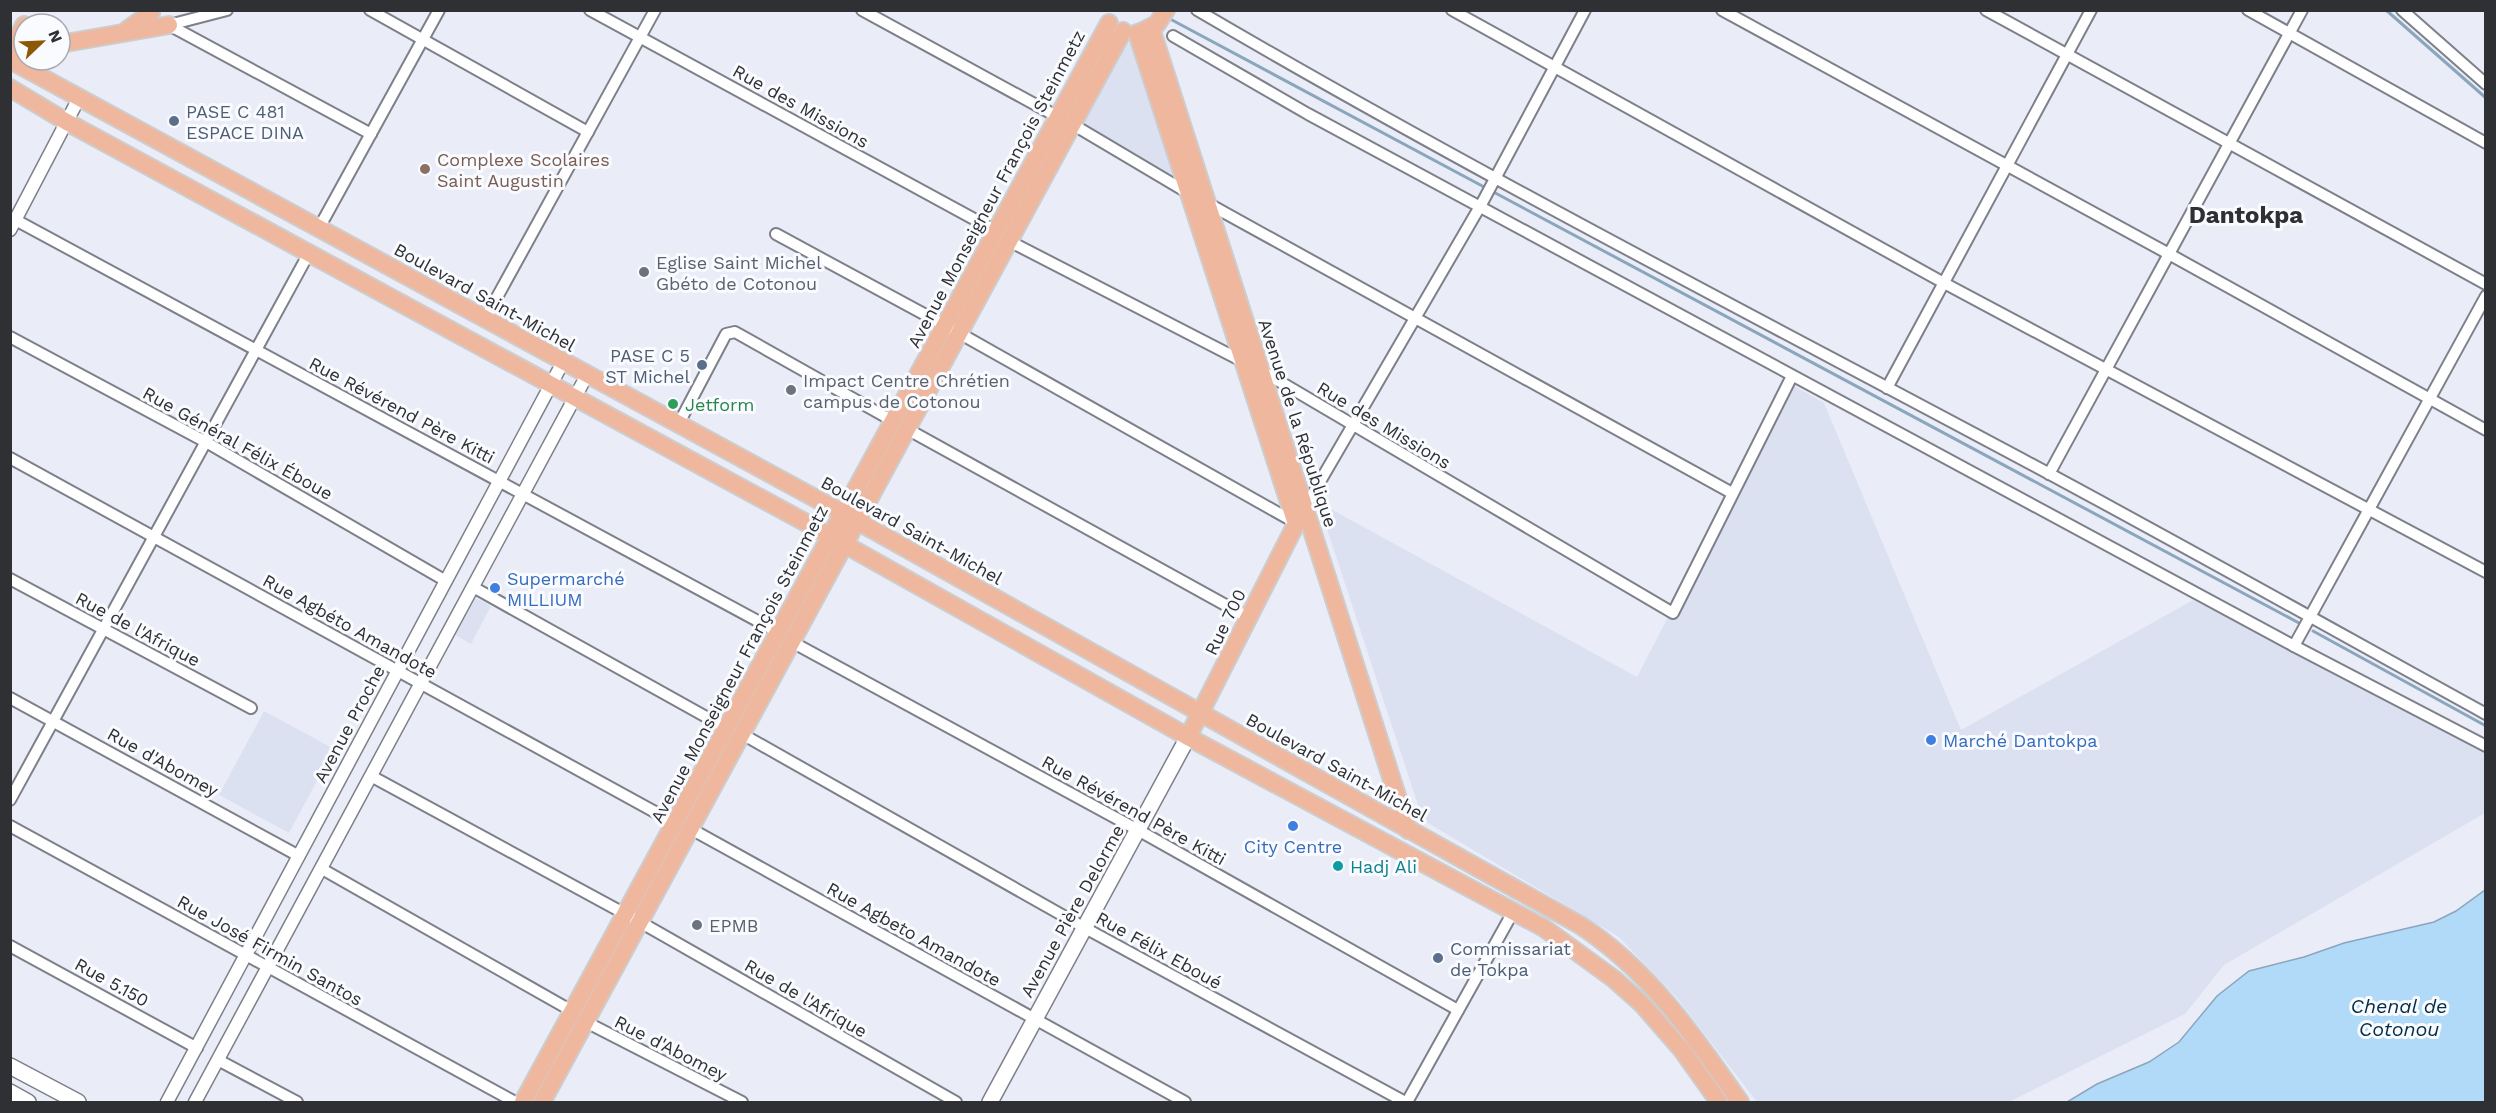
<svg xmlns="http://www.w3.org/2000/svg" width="2496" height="1113" font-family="'Work Sans',sans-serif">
<rect width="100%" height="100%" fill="#eaedf7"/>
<g fill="#dce1f2">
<polygon points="1124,40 1136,46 1176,177 1082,124"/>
<polygon points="1789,383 1824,403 1961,730 2193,600 2485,750 2485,813 2224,965 2185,1014 2009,1102 1757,1102 1676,997 1619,937 1423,820 1318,502 1637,677"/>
<polygon points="472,596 491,606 471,644 452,633"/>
<polygon points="264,711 334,749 289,833 219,795"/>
</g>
<polygon fill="#b1d9f8" stroke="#8aa6bd" stroke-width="1.5" points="2485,890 2485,1102 2067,1102 2097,1084 2149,1062 2179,1042 2217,996 2249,971 2304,957 2344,943 2434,922 2456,911"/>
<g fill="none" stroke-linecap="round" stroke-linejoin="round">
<g stroke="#8aa6bd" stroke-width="3">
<polyline points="2386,10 2486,98"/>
<polyline points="1172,20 2299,623"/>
<polyline points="2313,631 2486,726"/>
</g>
<defs>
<g id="minor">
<polyline points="370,10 588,132"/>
<polyline points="590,10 996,231"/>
<polyline points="862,10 1058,117"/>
<path d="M1197,10C1475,173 1762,320 2046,472C2193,551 2339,633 2486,714"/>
<polyline points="1452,10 1944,283 2486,572"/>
<polyline points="1722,10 2169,254 2486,430"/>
<polyline points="1986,10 2486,284"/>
<polyline points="2248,10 2486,143"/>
<polyline points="2402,10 2486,84"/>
<polyline points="169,25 371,134"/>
<polyline points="169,25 227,10"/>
<polyline points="1173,36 1308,114 2294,646 2486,746"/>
<polyline points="1072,124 1190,194"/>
<polyline points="1207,203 1732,493"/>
<polyline points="10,217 778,632"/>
<polyline points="319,228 439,10"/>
<polyline points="776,234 959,333 1296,523"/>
<polyline points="1009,241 1244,362"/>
<polyline points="485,319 655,10"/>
<polyline points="10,337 206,442 446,581"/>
<polyline points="1260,370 1673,613 1792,376"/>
<polyline points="1887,388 2091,10"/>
<polyline points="678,425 726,334 735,332 893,421"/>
<polyline points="907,429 1249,618"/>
<polyline points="10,458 675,823"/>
<polyline points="2049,474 2302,10"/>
<polyline points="1304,509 1482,203 1585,10"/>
<polyline points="10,579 251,708"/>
<polyline points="473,587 726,728"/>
<polyline points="792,642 1138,830 1458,1010"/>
<polyline points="2294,646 2486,296"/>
<polyline points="10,698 299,856"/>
<polyline points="742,734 1085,928 1405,1102"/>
<polyline points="371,776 640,922 956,1102"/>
<polyline points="10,800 309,253"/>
<polyline points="10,826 515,1102"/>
<polyline points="691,829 1185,1102"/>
<polyline points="322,869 572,1011"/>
<polyline points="10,946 197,1048"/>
<polyline points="586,1022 742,1102"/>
<polyline points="218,1060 297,1102"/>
<polyline points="1407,1102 1513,912"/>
</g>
<g id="tertiary">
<polyline points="10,230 79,98"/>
<polyline points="167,1102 563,362"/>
<polyline points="195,1102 587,375"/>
</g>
<g id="secondary">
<polyline points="10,1066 78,1102"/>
<polyline points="10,1092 28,1102"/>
<polyline points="990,1102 1188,737"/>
</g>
<g id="primary">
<polyline points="1151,28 1408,830"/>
<polyline points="127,30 151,13"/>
<polyline points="1141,32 1157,24 1166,10"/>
<polyline points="1137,33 1296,524 1188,737"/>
<polyline points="60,44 169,25"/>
<polyline points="10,54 24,25"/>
<path d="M10,60L857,521L1580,925C1648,969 1695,1037 1740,1102"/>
<polyline points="10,88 65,121 810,525 1188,737 1544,928 1614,979 1642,1004 1682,1050 1719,1102"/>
<polyline points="523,1102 1109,23"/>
<polyline points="542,1102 1123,31"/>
</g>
</defs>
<use href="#minor" stroke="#7e8089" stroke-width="14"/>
<use href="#tertiary" stroke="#7e8089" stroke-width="15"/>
<use href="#secondary" stroke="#7e8089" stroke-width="18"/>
<use href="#primary" stroke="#cdcdce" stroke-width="20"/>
<use href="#minor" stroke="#fff" stroke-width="10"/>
<use href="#tertiary" stroke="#fff" stroke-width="12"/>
<use href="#secondary" stroke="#fff" stroke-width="15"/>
<use href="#primary" stroke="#efb89e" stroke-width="16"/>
</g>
<g fill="#5c6f8a" stroke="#fafbff" stroke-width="2">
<circle cx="174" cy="121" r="6"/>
<circle cx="702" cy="365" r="6"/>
<circle cx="1438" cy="958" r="6"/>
</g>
<circle fill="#8d6e63" stroke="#fafbff" stroke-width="2" cx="425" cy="169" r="6"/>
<g fill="#6b7280" stroke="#fafbff" stroke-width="2">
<circle cx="644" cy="272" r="6"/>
<circle cx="791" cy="390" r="6"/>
<circle cx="697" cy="925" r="6"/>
</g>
<circle fill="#2e9e5b" stroke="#fafbff" stroke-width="2" cx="673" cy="404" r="6"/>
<g fill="#3f7fe0" stroke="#fafbff" stroke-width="2">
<circle cx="495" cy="588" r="6"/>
<circle cx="1931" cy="740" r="6"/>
<circle cx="1293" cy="826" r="6"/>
</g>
<circle fill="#0f9aa8" stroke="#fafbff" stroke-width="2" cx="1338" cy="866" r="6"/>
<g text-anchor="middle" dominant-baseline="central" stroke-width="6" stroke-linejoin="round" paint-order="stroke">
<g font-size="18" fill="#2f3034" stroke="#fafbff">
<text transform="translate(801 106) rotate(29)">Rue des Missions</text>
<text transform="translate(996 189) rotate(-62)">Avenue Monseigneur François Steinmetz</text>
<text transform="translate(485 297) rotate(29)">Boulevard Saint-Michel</text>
<text transform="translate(402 410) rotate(28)">Rue Révérend Père Kitti</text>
<text transform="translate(1298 423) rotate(72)">Avenue de la République</text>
<text transform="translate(1384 425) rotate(31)">Rue des Missions</text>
<text transform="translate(238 443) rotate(29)">Rue Général Félix Éboue</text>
<text transform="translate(912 530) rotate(29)">Boulevard Saint-Michel</text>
<text transform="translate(1225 622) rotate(-64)">Rue 700</text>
<text transform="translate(350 626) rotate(29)">Rue Agbéto Amandote</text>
<text transform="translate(138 629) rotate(28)">Rue de l'Afrique</text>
<text transform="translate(739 664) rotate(-62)">Avenue Monseigneur François Steinmetz</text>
<text transform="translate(349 724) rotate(-62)">Avenue Proche</text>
<text transform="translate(163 762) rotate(29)">Rue d'Abomey</text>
<text transform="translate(1337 767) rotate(29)">Boulevard Saint-Michel</text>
<text transform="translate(1134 810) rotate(29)">Rue Révérend Père Kitti</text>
<text transform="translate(1072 911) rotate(-61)">Avenue Pière Delorme</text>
<text transform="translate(914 934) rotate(29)">Rue Agbeto Amandote</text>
<text transform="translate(270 950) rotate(29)">Rue José Firmin Santos</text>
<text transform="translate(1159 950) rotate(29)">Rue Félix Eboué</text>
<text transform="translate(112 982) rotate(29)">Rue 5.150</text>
<text transform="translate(806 998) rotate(30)">Rue de l'Afrique</text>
<text transform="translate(671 1048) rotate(27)">Rue d'Abomey</text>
</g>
<g font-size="18" fill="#4e5e75" stroke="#fafbff" text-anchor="start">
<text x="186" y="111">PASE C 481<tspan x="186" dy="21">ESPACE DINA</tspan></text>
<text x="690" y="355" text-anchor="end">PASE C 5<tspan x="690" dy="21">ST Michel</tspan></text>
<text x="1450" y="948">Commissariat<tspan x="1450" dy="21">de Tokpa</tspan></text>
</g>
<g font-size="18" fill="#785e54" stroke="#fafbff" text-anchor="start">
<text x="437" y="159">Complexe Scolaires<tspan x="437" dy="21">Saint Augustin</tspan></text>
</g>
<g font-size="18" fill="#5b616d" stroke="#fafbff" text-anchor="start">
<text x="656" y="262">Eglise Saint Michel<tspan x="656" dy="21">Gbéto de Cotonou</tspan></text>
<text x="803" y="380">Impact Centre Chrétien<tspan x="803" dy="21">campus de Cotonou</tspan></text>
<text x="709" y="925">EPMB</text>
</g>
<g font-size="18" fill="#27864d" stroke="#fafbff" text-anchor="start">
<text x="685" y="404">Jetform</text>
</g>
<g font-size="18" fill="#366cbe" stroke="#fafbff" text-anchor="start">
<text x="507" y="578">Supermarché<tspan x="507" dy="21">MILLIUM</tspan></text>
<text x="1943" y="740">Marché Dantokpa</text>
<text x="1293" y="846" text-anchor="middle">City Centre</text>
</g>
<g font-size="18" fill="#0d838f" stroke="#fafbff" text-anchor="start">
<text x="1350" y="866">Hadj Ali</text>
</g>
<g font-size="20" font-style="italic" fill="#042e47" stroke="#fafbff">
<text x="2399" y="1006">Chenal de<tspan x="2399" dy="23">Cotonou</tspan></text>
</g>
<g font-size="24" font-weight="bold" fill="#2f3034" stroke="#fafbff">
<text x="2246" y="215">Dantokpa</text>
</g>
</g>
<rect width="2496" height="1113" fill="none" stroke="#2f3034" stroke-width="24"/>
<g transform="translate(42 42) rotate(67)"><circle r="28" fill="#fafbff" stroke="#a9aaae" stroke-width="1.5"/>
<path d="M0-4.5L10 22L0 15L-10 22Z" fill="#8c5805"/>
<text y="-9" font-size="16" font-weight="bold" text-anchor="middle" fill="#2f3034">N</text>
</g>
</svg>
